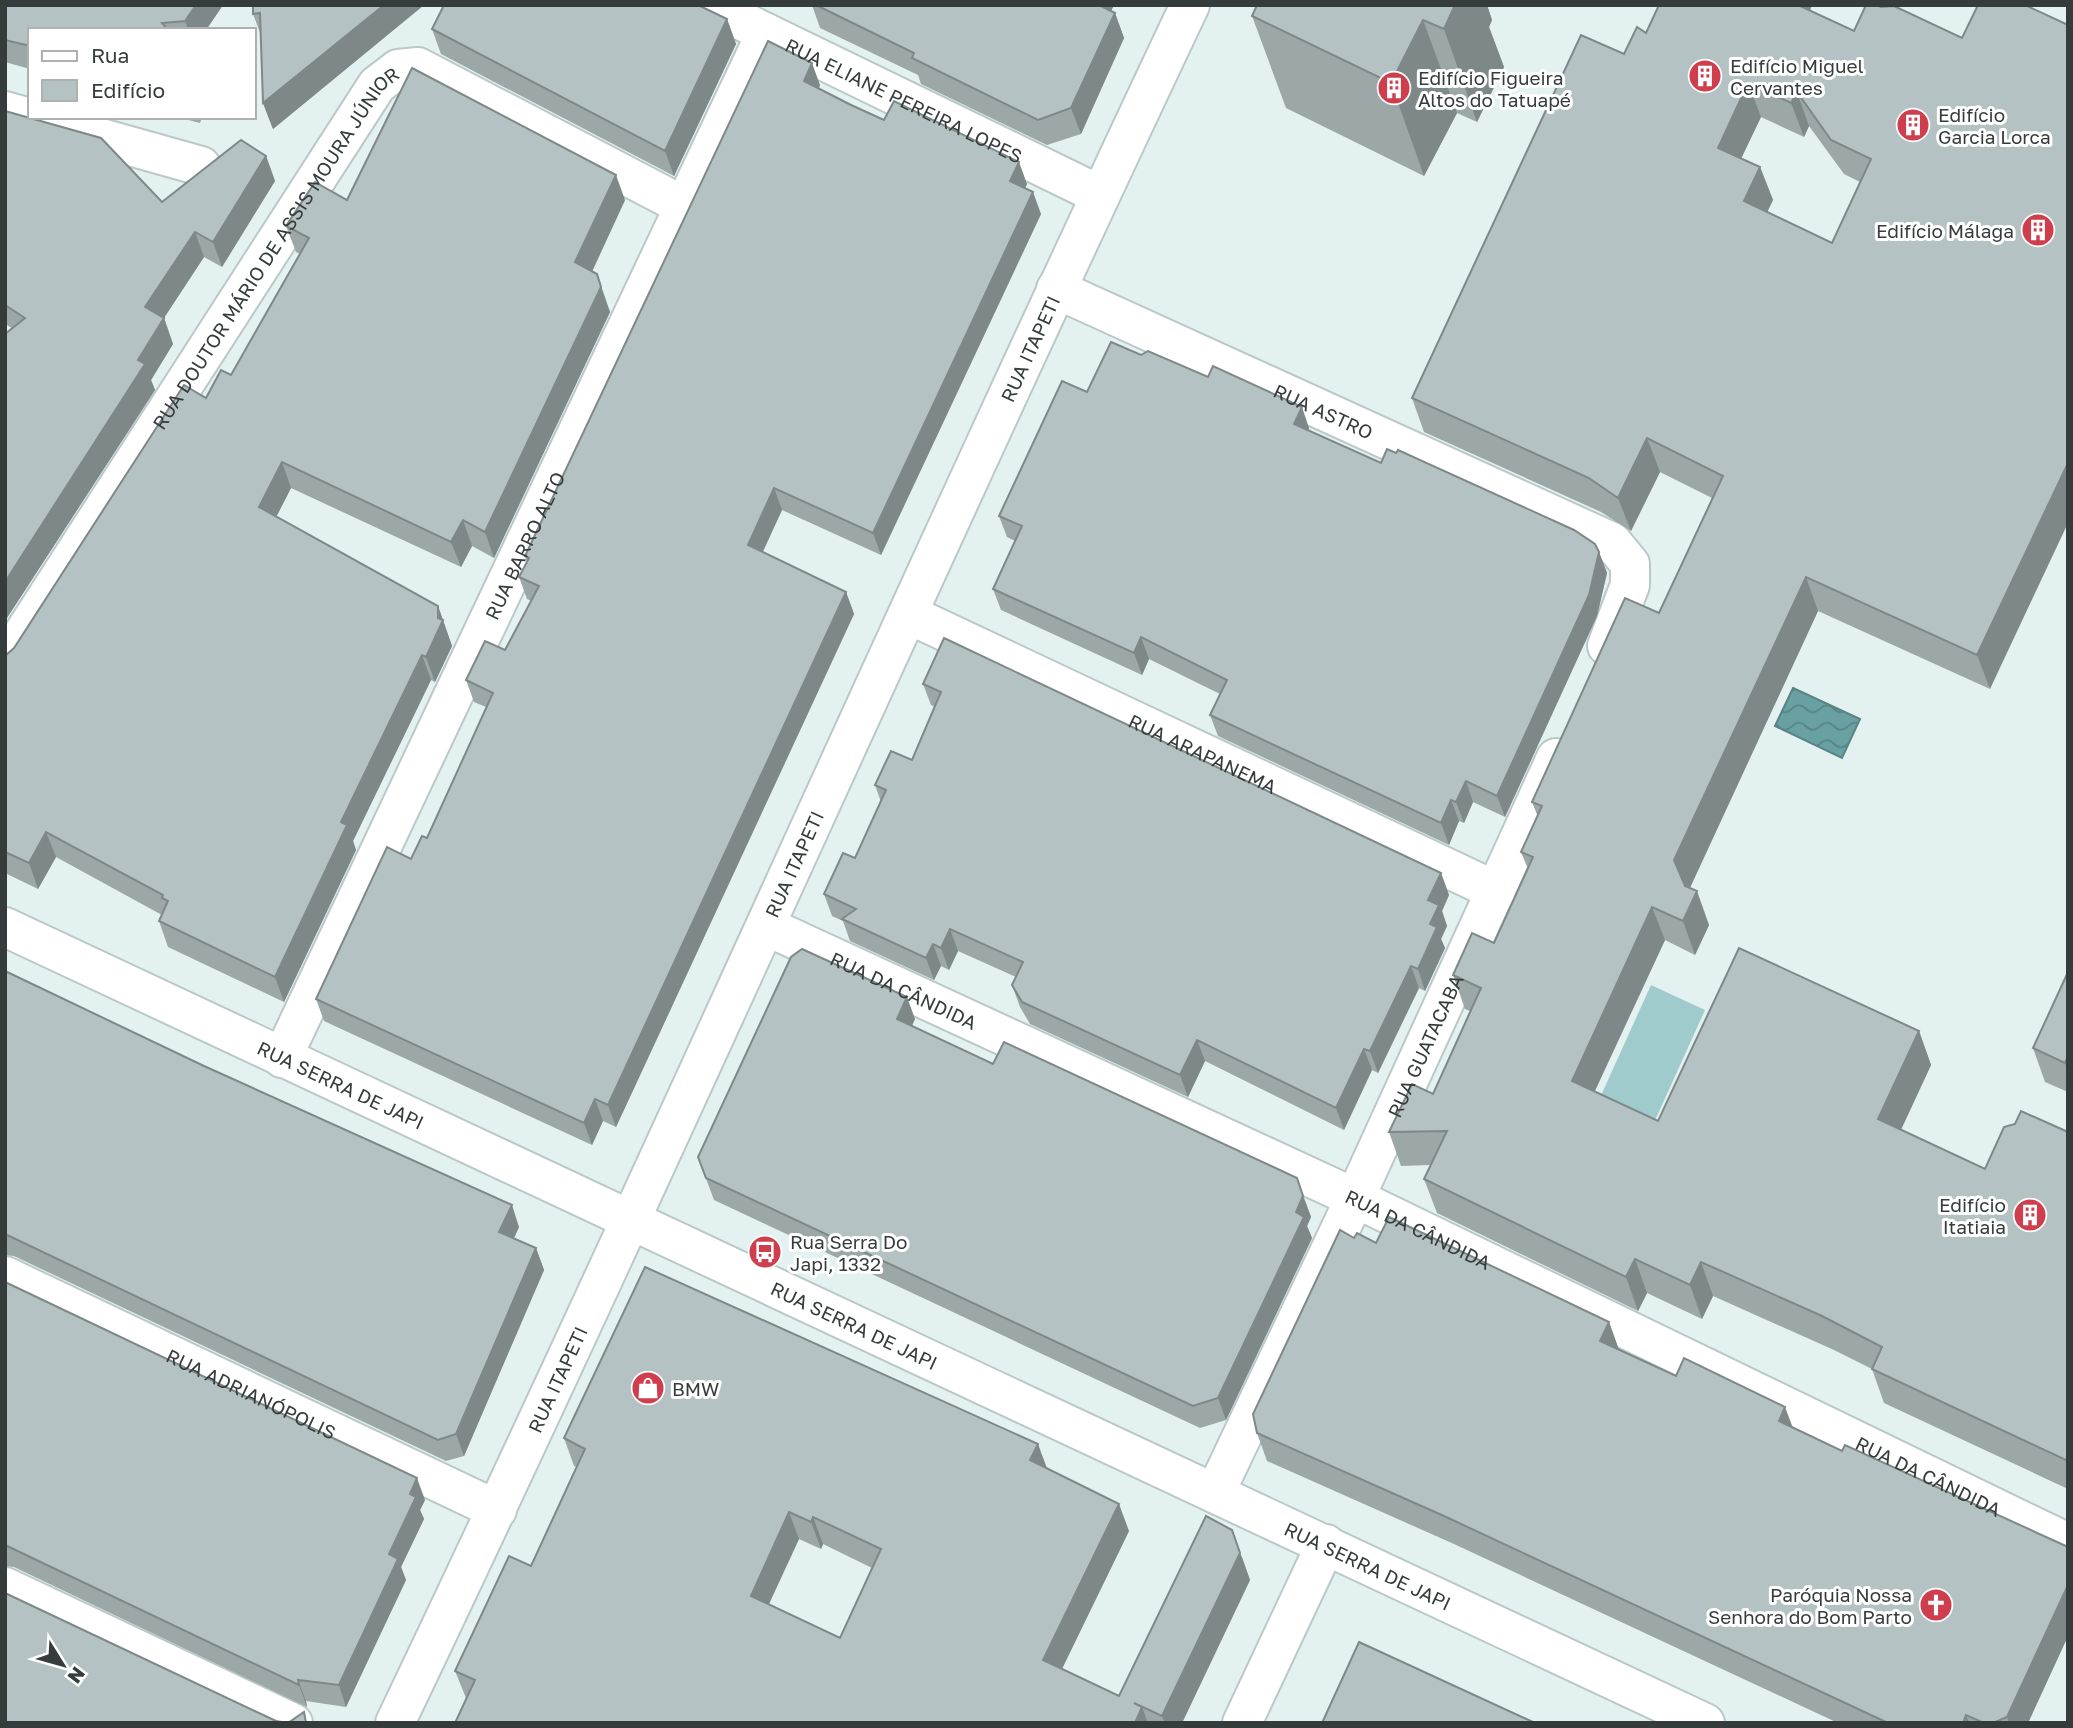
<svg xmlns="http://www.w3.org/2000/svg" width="2073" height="1728" font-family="'Golos Text',sans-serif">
<defs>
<pattern id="water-waves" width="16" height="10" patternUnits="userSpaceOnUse" patternTransform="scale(1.75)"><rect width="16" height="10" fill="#69a1a3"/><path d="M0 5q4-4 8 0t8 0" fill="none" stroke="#578486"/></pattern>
</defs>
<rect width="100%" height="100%" fill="#e3f1f1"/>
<polygon fill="#9fcbcc" points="1651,985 1705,1010 1648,1136 1594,1111"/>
<polygon fill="url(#water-waves)" stroke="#5a8384" stroke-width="2" points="1793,688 1860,719 1842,758 1775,726"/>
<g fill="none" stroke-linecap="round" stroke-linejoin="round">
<defs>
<g id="street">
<path id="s1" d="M709,5L1100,195"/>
<polyline points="5,111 201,166"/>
<path id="s2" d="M1056,289L1612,542L1630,564V585L1607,646"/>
<path id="s3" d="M908,614L1496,891"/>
<path id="s4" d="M5,662L377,85L398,69L418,67L684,206"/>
<path id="s5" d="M766,926L1355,1198L2068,1543"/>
<path id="s6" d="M5,927L1705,1723"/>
<path id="s7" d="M282,1058L766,33"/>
<path id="s8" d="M5,1276L497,1510"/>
<path id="s9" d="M1215,1493L1355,1198L1556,758"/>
<polyline points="5,1587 293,1723"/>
<path id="s10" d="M395,1723C667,1154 920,575 1190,5"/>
<polyline points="1242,1723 1326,1544"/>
</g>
</defs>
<use href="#street" stroke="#bbc8c9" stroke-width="42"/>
<use href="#street" stroke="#fff" stroke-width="38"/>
</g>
<g fill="#9ca7a8" fill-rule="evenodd">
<polygon points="5,5 223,5 206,30 30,30 30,69 5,62"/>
<polygon points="253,5 424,5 273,129 263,103 261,35 253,14"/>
<polygon points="812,5 1114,5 1111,11 1115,13 1124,38 1081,134 1047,145 921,84 918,75 820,28"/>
<polygon points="1257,5 1487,5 1492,20 1489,27 1504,67 1477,122 1457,113 1424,176 1286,108 1252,16"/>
<path d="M1659,5H1812L1810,11L1854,31L1990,689L1818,611L1690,888L1709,925L1695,955L1665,940L1595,1091L1658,1121L1919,1031L1931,1065L1901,1130L1985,1169L2068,1132V1489L1884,1403L1872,1369L1834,1350L1713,1296L1702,1319L1647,1293L1638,1311L1437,1213L1424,1179L1431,1165L1401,1166L1389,1132L1433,1094L1470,1011L1465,1009L1453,975L1494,943L1528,869L1521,852L1538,817L1532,802L1659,613L1712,498L1660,472L1631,531L1601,512L1424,432L1412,398L1624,54L1646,33ZM1761,117L1804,137L1809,126L1844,174L1860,182L1832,243L1767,212L1773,200L1760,167L1741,158Z"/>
<polygon points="727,19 736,44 674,176 441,54 432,29"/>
<polygon points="820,85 819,89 884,120 1027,184 1025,188 1041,214 881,555 782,510 762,552 846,592 854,614 616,1127 603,1121 592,1145 324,1021 316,999 427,838 486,707 474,702 466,680 505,650 532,601 527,599 519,577 527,562 525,556"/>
<polygon points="5,111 162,202 266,156 275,181 222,267 204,257 164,318 173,344 151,380 155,390 5,621 5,334 12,328 5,324"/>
<polygon points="177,117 202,117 200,123"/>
<polygon points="347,200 625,200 592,271 610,312 494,558 472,546 461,567 291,488 276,517 438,606 452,646 435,682 431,680 353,841 356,850 284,1002 168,947 159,921 162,915 56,857 38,889 5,873 5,656 14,648 206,398 231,375 300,254 296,252 286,226"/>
<polygon points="1087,392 1309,428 1308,431 1381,463 1599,552 1607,573 1597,616 1505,817 1473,802 1464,823 1459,821 1449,845 1218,736 1210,715 1220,694 1149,659 1142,675 1001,610 993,589 1015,541 1007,537 999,516"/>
<polygon points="923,684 1441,873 1449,895 1442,911 1447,926 1441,939 1445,948 1425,991 1419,988 1378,1073 1372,1070 1344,1130 1205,1061 1188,1097 1030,1024 1020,1007 1012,985 1016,977 958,951 949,970 941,966 934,980 850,941 843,921 832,916 824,894 855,858 881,802 875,785 912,760 935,707 931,705"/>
<polygon points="5,971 519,1227 514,1238 536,1248 544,1270 464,1456 446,1461 14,1256 5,1255"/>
<polygon points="2068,972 2068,1092 2045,1082 2033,1048"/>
<polygon points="915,1019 912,1026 993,1064 1297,1178 1311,1217 1307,1226 1312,1238 1226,1420 1200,1428 714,1200 698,1157"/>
<polygon points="1354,1238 1376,1243 1609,1322 1619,1350 1676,1376 1793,1427 2068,1636 2028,1723 1838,1723 1454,1544 1267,1461 1257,1433"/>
<polygon points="5,1282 425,1500 420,1510 424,1519 401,1567 406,1580 346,1707 306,1701 307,1707 14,1567 5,1566"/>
<path d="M564,1438L1047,1468L1129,1531L1062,1669L1119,1696L1242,1557L1250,1580L1182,1723H455L466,1698L455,1671L531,1566L577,1467L574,1466ZM799,1539L821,1549L823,1544L872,1568L840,1638L769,1604Z"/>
</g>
<g fill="#7f8888">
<polygon points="196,5 223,5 206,30 188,30 185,21"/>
<polygon points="384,5 424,5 273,129 263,103"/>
<polygon points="1095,5 1114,5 1103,28"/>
<polygon points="1455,5 1487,5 1492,20 1489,27 1504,67 1477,122 1444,29"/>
<polygon points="1789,5 1812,5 1799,34"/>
<polygon points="1115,13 1124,38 1081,134 1071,108"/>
<polygon points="727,19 736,44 674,176 665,151"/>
<polygon points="1423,20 1457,113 1424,176 1391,83"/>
<polygon points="812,63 820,85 812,103 804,81"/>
<polygon points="1748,83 1761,117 1730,182 1718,148"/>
<polygon points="1797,92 1809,126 1804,137 1791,103"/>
<polygon points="266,156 275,181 222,267 213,242"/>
<polygon points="1019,162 1027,184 1018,203 1010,181"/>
<polygon points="1760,167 1773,200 1756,235 1744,201"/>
<polygon points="616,175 625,200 585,287 575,262"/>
<polygon points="1033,192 1041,214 881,555 873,533"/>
<polygon points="195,232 204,257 154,333 145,307"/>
<polygon points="597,274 610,312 494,558 485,532"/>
<polygon points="164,318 173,344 151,380 155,390 5,621 5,582"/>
<polygon points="1302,407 1309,428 1302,446 1294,424"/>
<polygon points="1647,438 1660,472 1631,531 1618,498"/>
<polygon points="282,462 291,488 268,533 259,507"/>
<polygon points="2068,463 2068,523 1990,689 1977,655"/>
<polygon points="774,488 782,510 756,567 748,545"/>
<polygon points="463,520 472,546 461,567 451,542"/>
<polygon points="1599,552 1607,573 1597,616 1505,817 1497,796"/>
<polygon points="1806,577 1818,611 1687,894 1674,860"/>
<polygon points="846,592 854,614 616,1127 608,1105"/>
<polygon points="438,606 452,646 435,682 426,657 438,618"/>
<polygon points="1141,637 1149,659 1142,675 1134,653"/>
<polygon points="422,655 431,680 353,841 356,850 284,1002 275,977 341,822"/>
<polygon points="1466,781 1473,802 1464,823 1456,802"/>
<polygon points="1451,800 1459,821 1449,845 1441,823"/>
<polygon points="46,832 56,857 38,889 29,863"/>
<polygon points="1441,873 1449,895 1442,911 1447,926 1441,939 1445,948 1425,991 1418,969 1430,924 1428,900"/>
<polygon points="1697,891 1709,925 1695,955 1683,921"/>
<polygon points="1652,907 1665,940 1584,1114 1572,1081"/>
<polygon points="950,929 958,951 949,970 941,948"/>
<polygon points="933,944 941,966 934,980 926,958"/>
<polygon points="1411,966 1419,988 1378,1073 1370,1051"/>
<polygon points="907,997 915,1019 905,1040 897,1019"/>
<polygon points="1919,1031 1931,1065 1890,1153 1878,1119"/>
<polygon points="1197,1040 1205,1061 1188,1097 1180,1075"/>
<polygon points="1364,1049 1372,1070 1344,1130 1336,1108"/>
<polygon points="2068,1056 2068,1071 2065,1063"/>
<polygon points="595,1099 603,1121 592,1145 584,1123"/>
<polygon points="1303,1196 1311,1217 1307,1226 1312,1238 1226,1420 1218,1398"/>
<polygon points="512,1205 519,1227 507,1253 499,1232"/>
<polygon points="536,1248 544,1270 464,1456 456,1434"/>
<polygon points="1635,1259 1647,1293 1638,1311 1626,1277"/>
<polygon points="1701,1262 1713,1296 1702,1319 1690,1285"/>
<polygon points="1609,1322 1619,1350 1600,1341"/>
<polygon points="1785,1407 1796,1436 1779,1421"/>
<polygon points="1038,1444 1048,1471 1030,1460"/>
<polygon points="417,1478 425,1500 420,1510 424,1519 401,1567 406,1580 346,1707 339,1685 410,1494"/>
<polygon points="1119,1504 1129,1531 1053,1687 1043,1660"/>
<polygon points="789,1512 799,1539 760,1623 751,1596"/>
<polygon points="813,1517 823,1544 821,1549 811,1522"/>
<polygon points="1232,1530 1250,1580 1182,1723 1165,1723 1162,1716"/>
<polygon points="2068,1585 2068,1636 2028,1723 2009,1723 2007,1717"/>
<polygon points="298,1680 306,1701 307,1707 299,1685"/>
<polygon points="1142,1707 1148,1723 1135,1723"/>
<polygon points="1966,1715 1969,1723 1963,1723"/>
</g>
<g fill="#b5c2c3" stroke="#7f8888" stroke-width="2" fill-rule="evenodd">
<polygon points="5,5 196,5 185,21 162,23 168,30 30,30 30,46 5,40"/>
<polygon points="253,5 384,5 263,103 260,13 253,14"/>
<polygon points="444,5 698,5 727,19 665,151 432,29"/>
<polygon points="816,5 1099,5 1115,13 1071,108 1038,120 912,58 914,53"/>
<polygon points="1257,5 1455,5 1444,29 1423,20 1391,83 1252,16"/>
<path d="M1659,5H1798L1854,31L1866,5H1877L1881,7L1894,6L1962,38L1978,5H2025L2068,25V463L1977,655L1806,577L1674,860L1685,886L1697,891L1683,921L1652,907L1572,1081L1658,1121L1739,948L1919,1031L1878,1119L1985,1169L2004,1127L2015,1124L2021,1111L2068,1132V1461L1872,1369L1882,1347L1822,1316L1701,1262L1690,1285L1635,1259L1626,1277L1424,1179L1447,1131L1389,1132L1412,1084L1433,1094L1481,988L1453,975L1472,933L1494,943L1533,857L1521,852L1542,806L1532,802L1625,598L1659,613L1723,476L1647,438L1618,498L1589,478L1412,398L1581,35L1624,54L1637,27L1646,33ZM1748,83L1791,103L1797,92L1831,140L1871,159L1832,243L1744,201L1760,167L1718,148Z"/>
<polygon points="768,41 812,63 804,81 851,105 884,120 894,101 1019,162 1010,181 1033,192 873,533 774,488 748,545 846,592 608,1105 595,1099 584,1123 316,999 387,847 411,859 422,836 427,838 493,693 466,680 485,641 505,650 539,586 519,577 529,558 525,556"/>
<polygon points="412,68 616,175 575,262 597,274 601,287 485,532 463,520 451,542 282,462 259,507 438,606 438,618 443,620 426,657 422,655 341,822 347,825 275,977 159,921 168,901 162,898 163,895 46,832 29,863 5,852 5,656 14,648 184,385 206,398 221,370 231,375 309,238 286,226 315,182 347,200"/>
<polygon points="5,111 101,138 162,202 241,140 266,156 213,242 195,232 145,307 164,318 138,360 145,364 5,582 5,334 25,318 5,305"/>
<polygon points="1111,342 1141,355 1148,351 1208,377 1213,366 1302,407 1294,424 1381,463 1387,449 1396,453 1398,450 1574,530 1595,544 1599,552 1589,595 1497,796 1466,781 1456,802 1451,800 1441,823 1210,715 1227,680 1141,637 1134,653 993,589 1022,526 999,516 1062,381 1087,392"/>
<polygon points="944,638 1441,873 1428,900 1439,905 1430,924 1437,927 1418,969 1411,966 1370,1051 1364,1049 1336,1108 1197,1040 1180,1075 1022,1002 1012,985 1023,962 950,929 941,948 933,944 926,958 842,919 856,909 824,894 843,853 855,858 886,790 875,785 891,751 912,760 941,692 923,684"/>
<polygon points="802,949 907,997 897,1019 993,1064 1004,1042 1297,1178 1303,1196 1296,1212 1304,1217 1218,1398 1193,1406 706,1178 698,1157 791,957"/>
<polygon points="5,971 204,1066 512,1205 499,1232 536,1248 456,1434 438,1440 5,1234"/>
<polygon points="2068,972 2068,1056 2065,1063 2033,1048"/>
<polygon points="1389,1217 1609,1322 1600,1341 1676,1376 1684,1358 1785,1407 1779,1421 1842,1451 1845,1445 2068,1547 2068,1585 2007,1717 1993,1723 1984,1723 1966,1715 1963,1723 1888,1723 1444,1516 1257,1433 1253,1414 1340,1230 1354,1238 1357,1233 1376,1243"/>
<path d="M645,1267L1038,1444L1030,1460L1119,1504L1043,1660L1119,1696L1206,1516L1232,1530L1240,1553L1162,1716L1134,1703L1142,1707L1135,1723H455L475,1680L455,1671L509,1556L531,1566L585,1449L564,1438ZM789,1512L811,1522L813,1517L881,1549L840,1638L751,1596Z"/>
<polygon points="5,1282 417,1478 410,1494 416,1497 389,1554 398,1559 339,1685 298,1680 299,1685 5,1545"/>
<polygon points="5,1593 276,1721 287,1723 5,1723"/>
<polygon points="1359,1642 1535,1723 1322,1723"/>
<polygon points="304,1712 306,1723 288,1723"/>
</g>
<defs>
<symbol id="building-disc" viewBox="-11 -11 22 22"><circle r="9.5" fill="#ce3e4d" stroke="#fff"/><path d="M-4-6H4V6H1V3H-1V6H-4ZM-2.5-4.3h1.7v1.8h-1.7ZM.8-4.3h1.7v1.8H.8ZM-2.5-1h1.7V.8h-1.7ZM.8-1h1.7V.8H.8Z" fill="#fff"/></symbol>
<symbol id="bus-disc" viewBox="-11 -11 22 22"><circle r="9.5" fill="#ce3e4d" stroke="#fff"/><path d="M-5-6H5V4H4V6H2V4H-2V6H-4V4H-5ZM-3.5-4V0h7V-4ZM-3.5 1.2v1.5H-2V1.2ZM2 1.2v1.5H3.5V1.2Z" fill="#fff"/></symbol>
<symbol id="shop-disc" viewBox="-11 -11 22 22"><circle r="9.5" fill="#ce3e4d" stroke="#fff"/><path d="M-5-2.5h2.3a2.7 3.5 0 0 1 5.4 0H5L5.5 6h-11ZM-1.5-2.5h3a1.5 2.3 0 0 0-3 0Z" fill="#fff"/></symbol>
<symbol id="church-disc" viewBox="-11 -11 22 22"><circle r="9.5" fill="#ce3e4d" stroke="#fff"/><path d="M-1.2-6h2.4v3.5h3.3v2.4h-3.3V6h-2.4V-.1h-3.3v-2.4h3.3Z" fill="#fff"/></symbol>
</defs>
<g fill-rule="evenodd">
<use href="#building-disc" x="1686" y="57" width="38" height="38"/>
<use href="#building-disc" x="1375" y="69" width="38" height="38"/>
<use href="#building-disc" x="1894" y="106" width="38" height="38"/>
<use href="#building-disc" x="2019" y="211" width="38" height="38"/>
<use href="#building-disc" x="2011" y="1196" width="38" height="38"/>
<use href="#bus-disc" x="746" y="1233" width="38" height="38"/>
<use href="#shop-disc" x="629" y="1369" width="38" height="38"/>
<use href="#church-disc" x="1917" y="1586" width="38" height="38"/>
</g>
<g text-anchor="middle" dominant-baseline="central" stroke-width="6" stroke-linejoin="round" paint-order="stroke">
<g font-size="19" fill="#363c3c" stroke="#fff" text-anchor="start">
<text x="1730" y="65">Edifício Miguel<tspan x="1730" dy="22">Cervantes</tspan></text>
<text x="1418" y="77">Edifício Figueira<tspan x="1418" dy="22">Altos do Tatuapé</tspan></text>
<text x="1938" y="114">Edifício<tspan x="1938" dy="22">Garcia Lorca</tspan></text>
<text x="2014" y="230" text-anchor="end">Edifício Málaga</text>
<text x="2006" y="1204" text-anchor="end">Edifício<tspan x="2006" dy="22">Itatiaia</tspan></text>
<text x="790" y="1241">Rua Serra Do<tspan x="790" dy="22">Japi, 1332</tspan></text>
<text x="672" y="1388">BMW</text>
<text x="1912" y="1594" text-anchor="end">Paróquia Nossa<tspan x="1912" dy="22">Senhora do Bom Parto</tspan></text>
</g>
<g font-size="19" fill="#363c3c" stroke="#fff">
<text stroke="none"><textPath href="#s1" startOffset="217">RUA ELIANE PEREIRA LOPES</textPath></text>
<text stroke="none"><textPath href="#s4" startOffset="495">RUA DOUTOR MÁRIO DE ASSIS MOURA JÚNIOR</textPath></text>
<text stroke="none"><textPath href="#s10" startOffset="1514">RUA ITAPETI</textPath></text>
<text stroke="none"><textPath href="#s2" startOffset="294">RUA ASTRO</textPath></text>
<text stroke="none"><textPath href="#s7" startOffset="567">RUA BARRO ALTO</textPath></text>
<text stroke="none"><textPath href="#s3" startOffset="326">RUA ARAPANEMA</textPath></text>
<text stroke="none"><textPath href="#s10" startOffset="947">RUA ITAPETI</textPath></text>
<text stroke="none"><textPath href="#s5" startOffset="152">RUA DA CÂNDIDA</textPath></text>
<text stroke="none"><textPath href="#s9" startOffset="494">RUA GUATACABA</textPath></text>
<text stroke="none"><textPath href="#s6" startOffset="371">RUA SERRA DE JAPI</textPath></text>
<text stroke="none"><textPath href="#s5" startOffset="719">RUA DA CÂNDIDA</textPath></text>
<text stroke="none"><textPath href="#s6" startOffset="938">RUA SERRA DE JAPI</textPath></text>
<text stroke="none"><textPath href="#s10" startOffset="380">RUA ITAPETI</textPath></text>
<text stroke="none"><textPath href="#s8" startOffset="273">RUA ADRIANÓPOLIS</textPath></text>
<text stroke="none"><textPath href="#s5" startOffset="1286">RUA DA CÂNDIDA</textPath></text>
<text stroke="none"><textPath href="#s6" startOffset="1505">RUA SERRA DE JAPI</textPath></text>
</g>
</g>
<rect width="2073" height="1728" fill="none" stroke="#363c3c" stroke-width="14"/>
<rect x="28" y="28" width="228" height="91" fill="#ffffff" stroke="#afb1b1" stroke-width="2"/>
<rect x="42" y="51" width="35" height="10" fill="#ffffff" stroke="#afb1b1" stroke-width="2"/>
<text x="91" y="63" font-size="21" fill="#363c3c">Rua</text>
<rect x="42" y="80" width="35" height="21" fill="#b5c2c3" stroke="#afb1b1" stroke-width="2"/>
<text x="91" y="98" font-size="21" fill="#363c3c">Edifício</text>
<g transform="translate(63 1665) rotate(127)" stroke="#ffffff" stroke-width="5" paint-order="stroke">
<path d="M0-5L12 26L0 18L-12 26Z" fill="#363c3c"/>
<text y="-10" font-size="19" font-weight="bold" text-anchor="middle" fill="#363c3c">N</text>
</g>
</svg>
